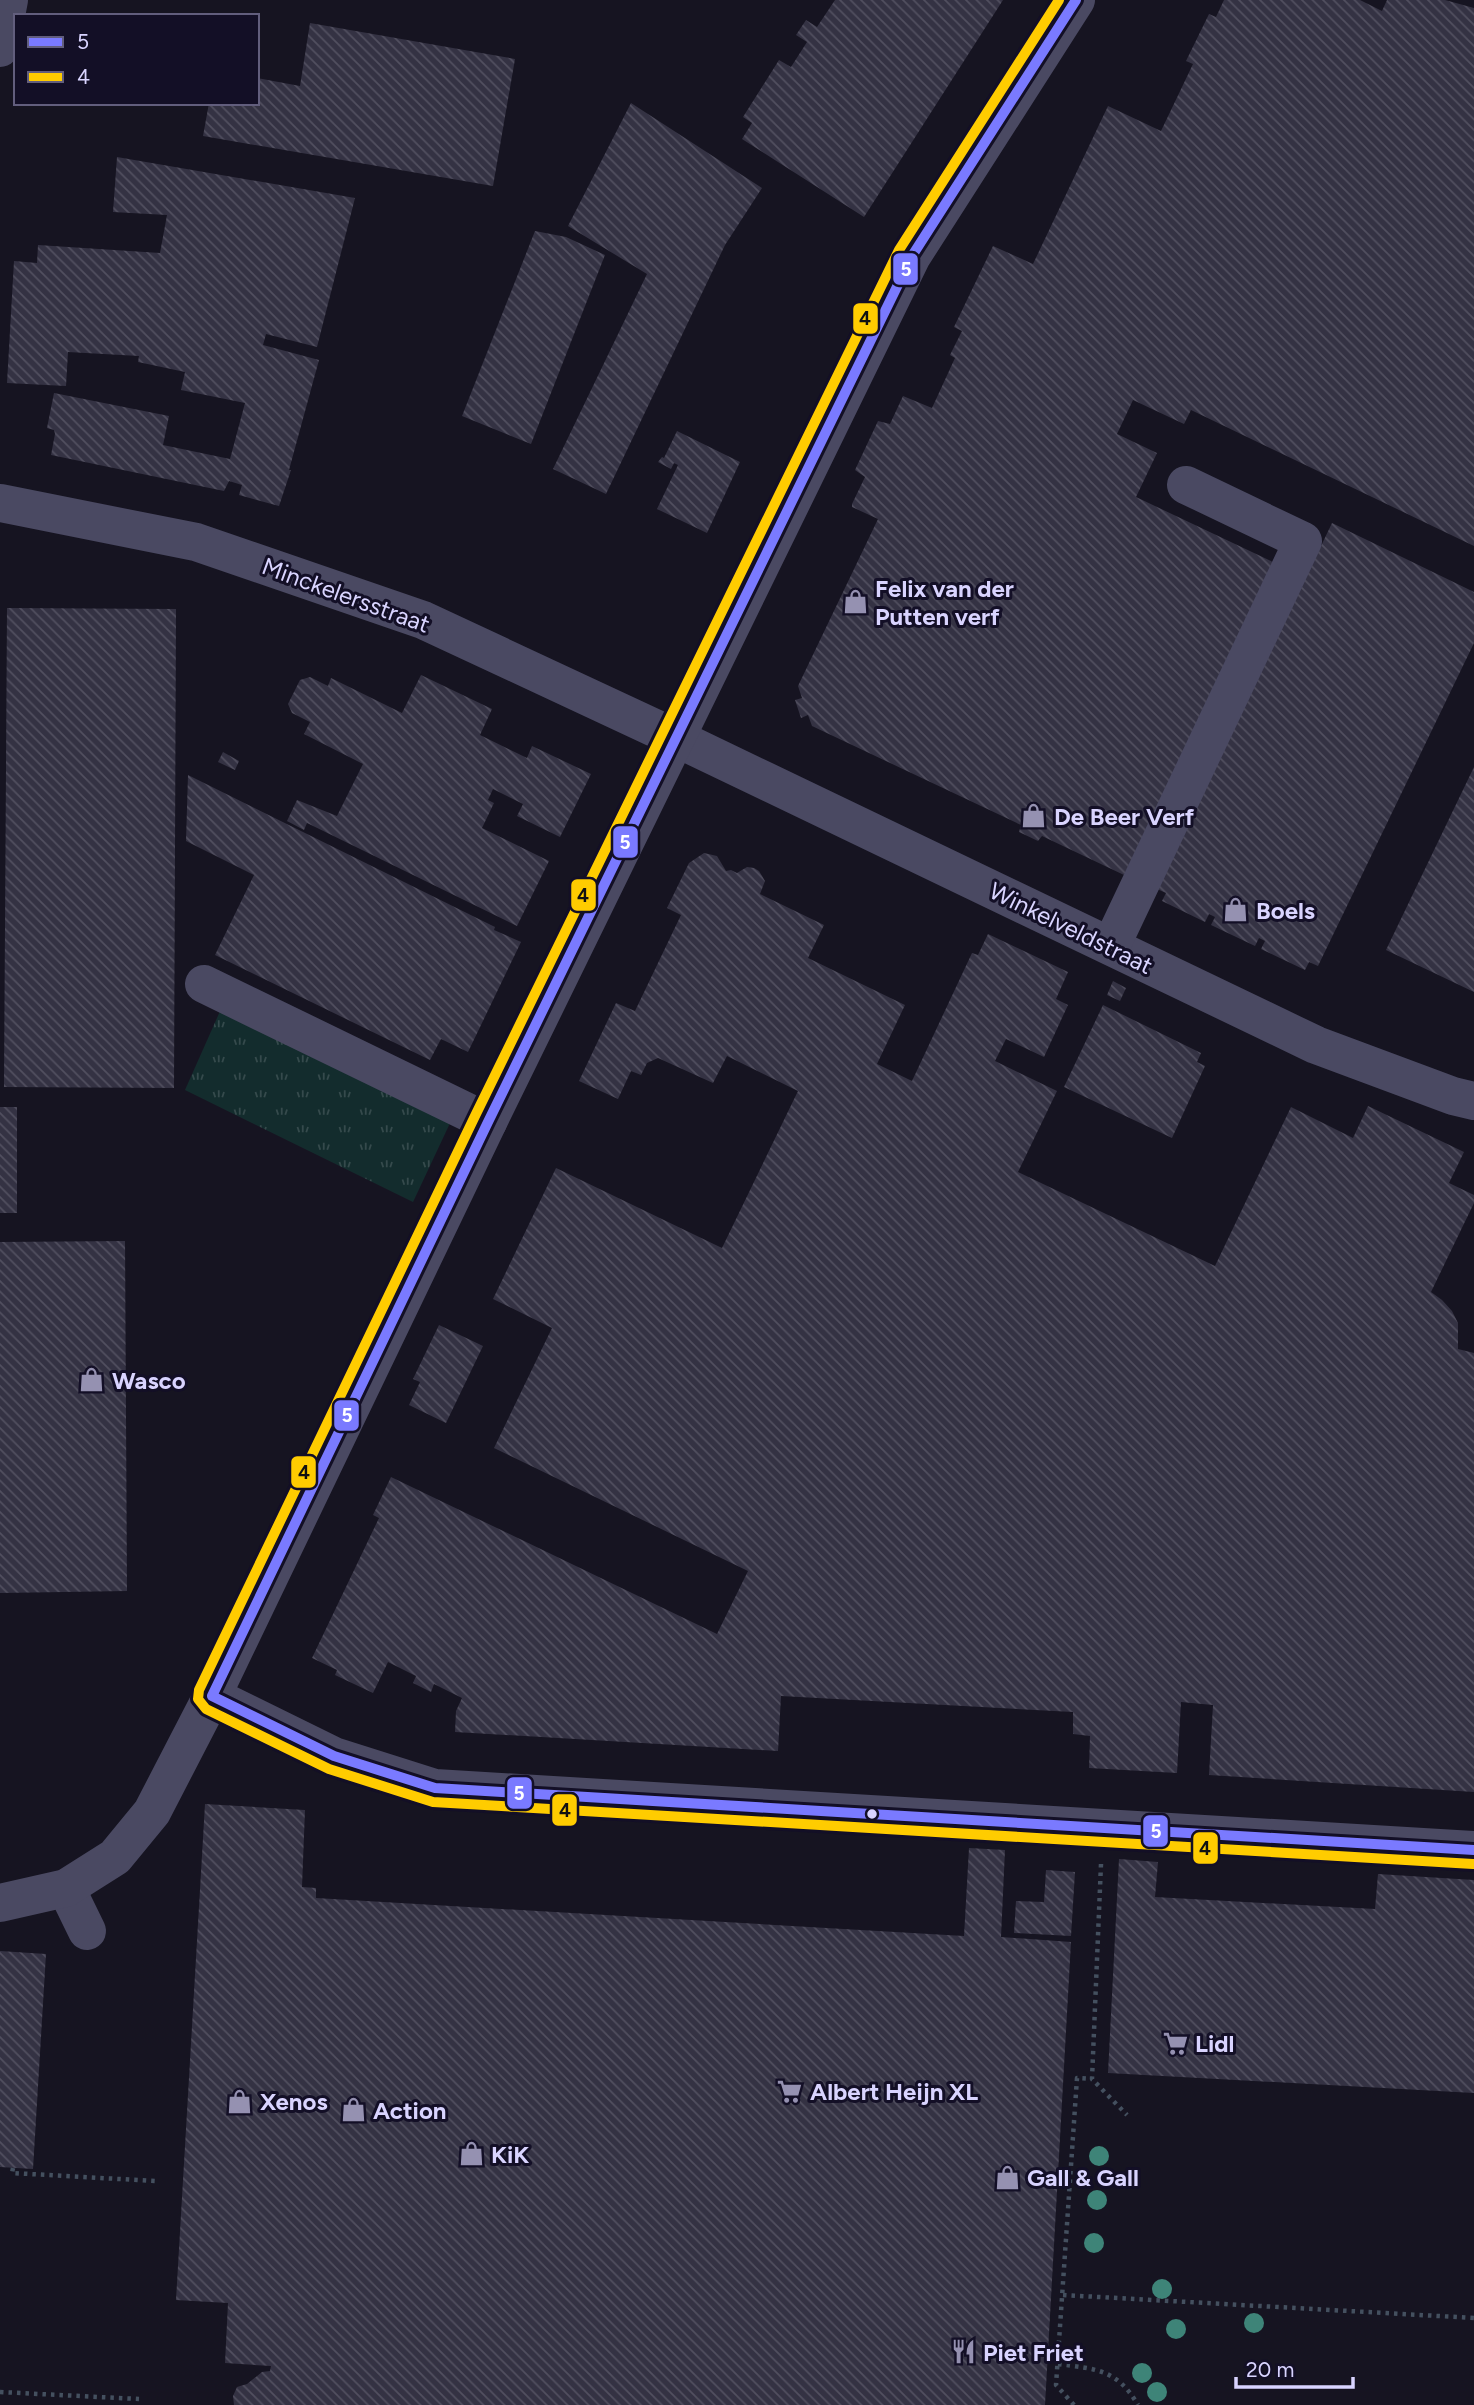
<svg xmlns="http://www.w3.org/2000/svg" width="1474" height="2405" font-family="Figtree,sans-serif">
<defs>
<pattern id="grass-tufts" width="24" height="20" patternUnits="userSpaceOnUse" patternTransform="scale(1.75)"><rect width="24" height="20" fill="#132c2d"/><path d="M3 7l-1-3M5 7V3M7 7l1-3M15 17l-1-3M17 17v-4M19 17l1-3" fill="none" stroke="#354a4c"/></pattern>
<pattern id="building-back-hatch" width="6" height="6" patternUnits="userSpaceOnUse" patternTransform="scale(1.75)"><rect width="6" height="6" fill="#343243"/><path d="M-1 5l2 2M0 0l6 6M5-1l2 2" fill="none" stroke="#514f5f"/></pattern>
</defs>
<rect width="100%" height="100%" fill="#161421"/>
<polygon fill="url(#grass-tufts)" points="221,1009 451,1121 413,1202 185,1090"/>
<g fill="url(#building-back-hatch)">
<polygon points="835,0 1003,0 864,217 742,139 752,123 743,117 779,60 791,67 807,42 796,35 806,20 817,27"/>
<polygon points="1224,0 1360,0 1382,11 1387,0 1445,0 1474,8 1474,546 1191,410 1184,424 1133,400 1117,434 1157,453 1136,497 1275,563 1124,875 1042,836 1038,841 1019,832 1021,825 812,726 808,715 801,718 795,700 802,698 798,686 878,519 852,507 852,504 865,477 855,470 878,421 890,424 903,396 932,408 955,358 950,355 962,331 954,327 993,246 1033,264 1108,106 1161,131 1193,64 1186,61 1209,14 1216,17"/>
<polygon points="310,23 515,59 493,186 203,136 209,103 257,103 257,78 300,86"/>
<polygon points="631,103 762,188 725,245 606,494 553,469 647,274 568,226"/>
<polygon points="117,157 355,198 317,347 266,334 263,345 319,360 289,470 291,470 279,506 239,495 242,485 229,481 224,491 51,455 55,434 54,430 47,428 54,393 169,416 163,445 230,459 245,403 181,390 185,372 138,362 139,356 68,352 66,386 7,383 14,261 37,263 38,245 160,253 167,215 113,212"/>
<polygon points="535,231 566,237 605,255 531,444 462,416"/>
<polygon points="677,431 740,462 707,533 657,509 678,465 674,463 671,469 658,462 662,457 664,458"/>
<polygon points="1332,523 1474,592 1474,643 1318,966 1309,962 1305,970 1261,949 1265,941 1259,938 1255,946 1211,925 1215,917 1209,914 1205,922 1162,901 1166,893 1157,889"/>
<polygon points="7,608 176,609 174,1088 4,1087"/>
<polygon points="421,675 492,709 480,735 527,758 532,746 591,774 560,837 517,816 523,804 493,789 488,800 494,803 482,828 549,861 517,926 307,823 304,830 287,821 297,800 337,816 363,764 304,734 310,722 292,713 288,704 300,680 310,677 328,686 331,678 402,713"/>
<polygon points="223,752 239,761 235,770 218,762"/>
<polygon points="1474,767 1474,992 1386,950"/>
<polygon points="188,775 495,927 494,930 521,942 468,1052 441,1039 430,1060 215,955 254,875 186,841"/>
<polygon points="704,853 717,856 726,871 731,870 737,873 747,867 754,868 759,871 765,881 760,894 824,925 808,958 905,1005 877,1064 912,1081 972,953 978,955 988,934 1068,972 1056,999 1068,1005 1044,1057 1006,1039 995,1061 1057,1091 1018,1172 1215,1266 1291,1107 1353,1138 1368,1106 1464,1152 1449,1183 1474,1195 1474,1203 1431,1292 1442,1300 1452,1311 1458,1323 1458,1349 1474,1353 1474,1792 1209,1775 1213,1705 1181,1702 1177,1773 1089,1768 1090,1736 1073,1734 1073,1712 781,1696 778,1751 455,1732 456,1711 462,1698 434,1684 431,1692 413,1683 416,1676 388,1662 373,1693 335,1675 337,1670 312,1658 379,1518 373,1515 391,1477 717,1634 748,1571 494,1448 552,1328 493,1299 556,1168 722,1248 798,1091 727,1056 713,1083 658,1058 647,1063 641,1075 631,1071 618,1099 579,1081 616,1003 635,1011 681,915 667,908 689,863"/>
<polygon points="1113,981 1126,988 1120,1001 1107,995"/>
<polygon points="1103,1005 1201,1053 1197,1062 1205,1066 1172,1138 1064,1087"/>
<rect x="0" y="1107" width="17" height="106"/>
<polygon points="125,1241 127,1591 0,1593 0,1242"/>
<polygon points="439,1325 483,1346 446,1423 409,1405 420,1382 413,1379"/>
<polygon points="205,1804 305,1810 302,1887 316,1888 316,1898 964,1936 969,1848 1005,1850 1001,1937 1071,1942 1045,2405 234,2405 233,2396 237,2387 247,2384 262,2372 270,2371 271,2366 225,2363 228,2303 176,2300"/>
<polygon points="1119,1859 1158,1862 1155,1897 1375,1909 1378,1874 1474,1880 1474,2093 1108,2073"/>
<polygon points="1046,1870 1075,1872 1071,1936 1014,1933 1016,1901 1044,1902"/>
<polygon points="0,1951 46,1954 33,2169 0,2167"/>
</g>
<g fill="none" stroke-linecap="round" stroke-linejoin="round">
<g stroke="#44505f" stroke-width="4.5" stroke-dasharray="3.5 5" stroke-linecap="butt">
<polyline points="1101,1864 1092,2079 1127,2115"/>
<polyline points="13,2168 12,2173 155,2181"/>
<polyline points="1063,2295 1474,2318"/>
<path d="M1058,2364C1096,2369 1117,2369 1138,2405"/>
<polyline points="0,2392 139,2399"/>
<polyline points="1074,2405 1056,2385 1077,2078 1092,2079"/>
</g>
<g stroke="#4a4962" stroke-width="38">
<polyline points="0,48 9,0"/>
<polyline points="0,503 196,542 423,620 676,738 1316,1045 1453,1096 1474,1101"/>
<polyline points="1111,946 1303,541 1186,485"/>
<polyline points="204,984 488,1122"/>
<polyline points="212,1696 334,1756 435,1788 1474,1850"/>
<polyline points="66,1888 87,1931"/>
<polyline points="0,1903 66,1888 115,1857 152,1812 212,1696 488,1122 912,256 1076,0"/>
</g>
<defs>
<polyline id="bus-1" points="1076,0 912,256 488,1122 212,1696 334,1756 435,1788 1474,1850"/>
<polyline id="bus-2" points="1059,0 899,250 475,1116 199,1690 198,1699 206,1709 329,1769 433,1802 1473,1864"/>
</defs>
<use href="#bus-1" stroke="#130f26" stroke-width="16"/>
<use href="#bus-2" stroke="#130f26" stroke-width="16"/>
<use href="#bus-1" stroke="#7a7aff" stroke-width="10"/>
<use href="#bus-2" stroke="#fc0" stroke-width="10"/>
</g>
<g fill="#3e8478">
<circle cx="1099" cy="2156" r="10"/>
<circle cx="1097" cy="2200" r="10"/>
<circle cx="1094" cy="2243" r="10"/>
<circle cx="1162" cy="2289" r="10"/>
<circle cx="1254" cy="2323" r="10"/>
<circle cx="1176" cy="2329" r="10"/>
<circle cx="1142" cy="2373" r="10"/>
<circle cx="1157" cy="2392" r="10"/>
</g>
<defs>
<symbol id="shop-bare" viewBox="-9 -9 18 18"><path d="M-5-2.5h2.3a2.7 3.5 0 0 1 5.4 0H5L5.5 6h-11ZM-1.5-2.5h3a1.5 2.3 0 0 0-3 0Z" fill="#9591b1" stroke="#130f26" stroke-width="2.5" paint-order="stroke"/></symbol>
<symbol id="supermarket-bare" viewBox="-9 -9 18 18"><path d="M-6-5.5h2.5l.6 2H6L4.5 2H-2.5L-4.4-4H-6ZM-1.5 3.2a1.3 1.3 0 1 0 .1 0ZM3 3.2a1.3 1.3 0 1 0 .1 0Z" fill="#9591b1" stroke="#130f26" stroke-width="2.5" paint-order="stroke"/></symbol>
<symbol id="restaurant-bare" viewBox="-9 -9 18 18"><path d="M-5-6h1v4h1v-4h1v4h1v-4h1v5L-1.5 .5V6h-2V.5L-5-1ZM5-6V6H3V1.5H1.5Q1.5-4 5-6Z" fill="#9591b1" stroke="#130f26" stroke-width="2.5" paint-order="stroke"/></symbol>
</defs>
<g fill-rule="evenodd">
<use href="#shop-bare" x="838" y="584" width="35" height="35"/>
<use href="#shop-bare" x="1016" y="798" width="35" height="35"/>
<use href="#shop-bare" x="1218" y="892" width="35" height="35"/>
<use href="#shop-bare" x="74" y="1362" width="35" height="35"/>
<use href="#supermarket-bare" x="1158" y="2026" width="35" height="35"/>
<use href="#supermarket-bare" x="772" y="2074" width="35" height="35"/>
<use href="#shop-bare" x="222" y="2084" width="35" height="35"/>
<use href="#shop-bare" x="336" y="2092" width="35" height="35"/>
<use href="#shop-bare" x="454" y="2136" width="35" height="35"/>
<use href="#shop-bare" x="990" y="2160" width="35" height="35"/>
<use href="#restaurant-bare" x="946" y="2334" width="35" height="35"/>
</g>
<circle fill="#d9d4ff" stroke="#130f26" stroke-width="2.5" cx="872" cy="1814" r="6"/>
<g text-anchor="middle" dominant-baseline="central" stroke-width="6" stroke-linejoin="round" paint-order="stroke">
<g font-size="24" font-weight="bold" fill="#d9d4ff" stroke="#130f26" text-anchor="start">
<text x="875" y="588">Felix van der<tspan x="875" dy="28">Putten verf</tspan></text>
<text x="1054" y="816">De Beer Verf</text>
<text x="1256" y="910">Boels</text>
<text x="112" y="1380">Wasco</text>
<text x="1195" y="2043">Lidl</text>
<text x="810" y="2091">Albert Heijn XL</text>
<text x="260" y="2101">Xenos</text>
<text x="373" y="2110">Action</text>
<text x="491" y="2154">KiK</text>
<text x="1027" y="2177">Gall &amp; Gall</text>
<text x="983" y="2352">Piet Friet</text>
</g>
<g font-size="24" fill="#d9d4ff" stroke="#130f26">
<text transform="translate(346 595) rotate(20)">Minckelersstraat</text>
<text transform="translate(1071 928) rotate(26)">Winkelveldstraat</text>
</g>
</g>
<g stroke="#130f26" stroke-width="2.5">
<rect x="892" y="252" width="27" height="34" rx="7" fill="#7a7aff"/>
<rect x="852" y="302" width="27" height="33" rx="7" fill="#fc0"/>
<rect x="612" y="825" width="27" height="34" rx="7" fill="#7a7aff"/>
<rect x="570" y="878" width="27" height="34" rx="7" fill="#fc0"/>
<rect x="333" y="1399" width="27" height="33" rx="7" fill="#7a7aff"/>
<rect x="290" y="1455" width="27" height="34" rx="7" fill="#fc0"/>
<rect x="506" y="1776" width="27" height="34" rx="7" fill="#7a7aff"/>
<rect x="551" y="1793" width="27" height="34" rx="7" fill="#fc0"/>
<rect x="1142" y="1814" width="27" height="34" rx="7" fill="#7a7aff"/>
<rect x="1192" y="1831" width="27" height="34" rx="7" fill="#fc0"/>
</g>
<g font-size="19" text-anchor="middle" font-weight="bold" fill="#fff">
<text x="906" y="276">5</text>
<text x="625" y="849">5</text>
<text x="347" y="1422">5</text>
<text x="519" y="1800">5</text>
<text x="1156" y="1838">5</text>
</g>
<g font-size="19" text-anchor="middle" font-weight="bold" fill="#111">
<text x="865" y="325">4</text>
<text x="583" y="902">4</text>
<text x="304" y="1479">4</text>
<text x="565" y="1817">4</text>
<text x="1205" y="1855">4</text>
</g>
<rect x="14" y="14" width="245" height="91" fill="#130f26" stroke="#625e7d" stroke-width="2"/>
<rect x="28" y="37" width="35" height="10" fill="#7a7aff" stroke="#625e7d" stroke-width="2"/>
<text x="77" y="49" font-size="21" fill="#d9d4ff">5</text>
<rect x="28" y="72" width="35" height="10" fill="#ffcc00" stroke="#625e7d" stroke-width="2"/>
<text x="77" y="84" font-size="21" fill="#d9d4ff">4</text>
<path d="M1236 2377v10h117v-10" fill="none" stroke="#d9d4ff" stroke-width="3.5"/>
<text x="1246" y="2377" font-size="21" fill="#d9d4ff" stroke="#130f26" stroke-width="5" paint-order="stroke">20 m</text>
</svg>
